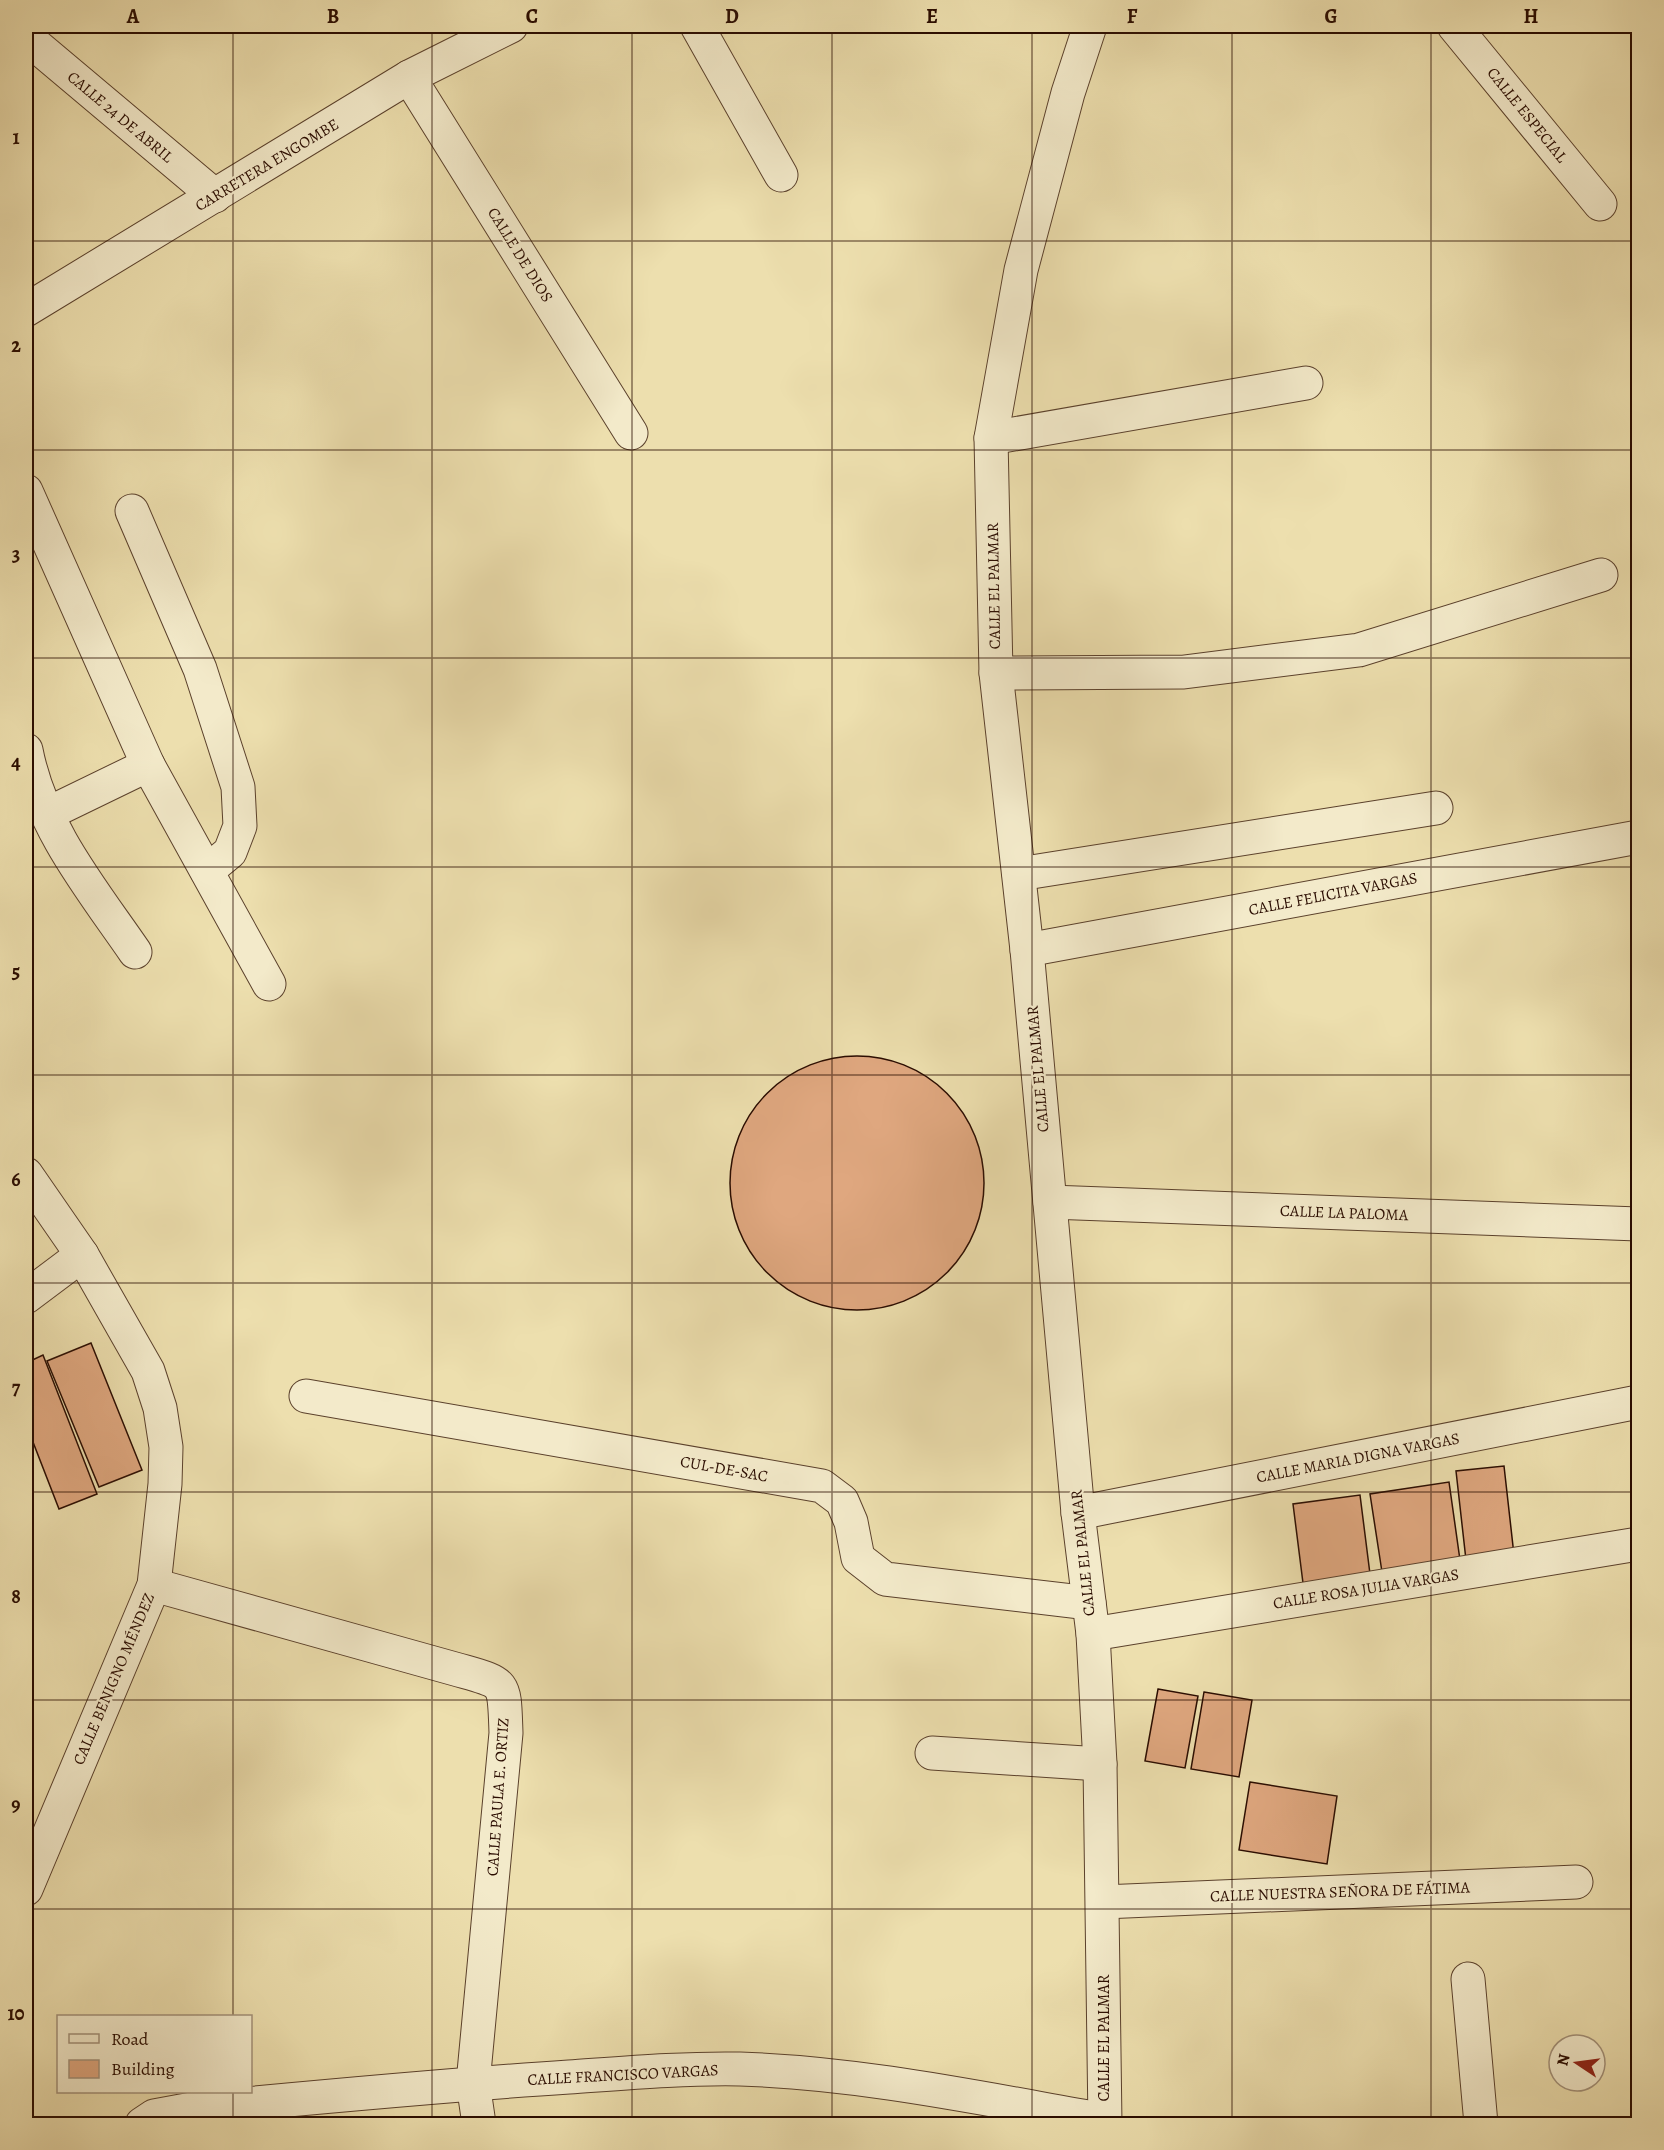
<svg xmlns="http://www.w3.org/2000/svg" width="1664" height="2150" font-family="Alegreya,serif">
<rect width="100%" height="100%" fill="#eddfae"/>
<filter id="stains"><feTurbulence type="fractalNoise" baseFrequency=".00333" numOctaves="4"/><feColorMatrix values="0 0 0 0 .2 0 0 0 0 .09 0 0 0 0 .02 0 0 0 .5 -.17"/></filter>
<radialGradient id="worn" r=".72"><stop offset=".6" stop-color="#630" stop-opacity="0"/><stop offset="1" stop-color="#630" stop-opacity=".3"/></radialGradient>
<g fill="#dfa77f" stroke="#2a0c00" stroke-width="1.5">
<circle cx="857" cy="1183" r="127"/>
<polygon points="91,1343 142,1470 99,1487 47,1361"/>
<polygon points="43,1355 97,1494 59,1509 26,1424 26,1363"/>
<polygon points="1504,1466 1514,1555 1466,1560 1456,1471"/>
<polygon points="1449,1482 1460,1560 1382,1572 1370,1494"/>
<polygon points="1360,1495 1370,1574 1303,1583 1293,1504"/>
<polygon points="1158,1689 1198,1696 1185,1768 1145,1761"/>
<polygon points="1204,1692 1252,1700 1239,1777 1191,1769"/>
<polygon points="1250,1782 1337,1796 1327,1864 1239,1850"/>
</g>
<g fill="none" stroke-linecap="round" stroke-linejoin="round">
<defs>
<g id="minor">
<polyline points="697,26 781,175"/>
<polyline points="1090,26 1068,93 1021,270 991,438 996,673 1027,950 1078,1513 1093,1634 1100,1764 1105,2124"/>
<polyline points="1454,26 1600,204"/>
<polyline points="26,37 215,196"/>
<polyline points="409,77 631,433"/>
<polyline points="26,310 409,77 511,26"/>
<polyline points="991,438 1306,383"/>
<polyline points="26,491 148,765 269,984"/>
<polyline points="132,511 200,669 238,787 240,826 230,852 207,871"/>
<polyline points="996,673 1184,672 1359,650 1601,575"/>
<path d="M26,750C41,828 91,888 135,952"/>
<polyline points="47,814 148,765"/>
<polyline points="1019,874 1436,808"/>
<polyline points="1027,950 1638,837"/>
<polyline points="26,1174 82,1255 148,1371 160,1408 166,1447 165,1484 154,1585 26,1889"/>
<polyline points="1050,1202 1638,1224"/>
<polyline points="26,1297 82,1255"/>
<polyline points="306,1396 822,1486 842,1501 851,1522 858,1558 885,1579 1089,1603"/>
<polyline points="1078,1513 1638,1402"/>
<path d="M154,1585L455,1669C507,1684 504,1679 506,1733L473,2083L479,2124"/>
<polyline points="1093,1634 1638,1544"/>
<polyline points="932,1753 1100,1764"/>
<polyline points="1103,1902 1576,1882"/>
<polyline points="1468,1979 1481,2124"/>
<path d="M142,2124L154,2116L192,2109C318,2097 443,2085 569,2077C626,2073 683,2068 740,2069C863,2073 984,2099 1105,2120"/>
</g>
</defs>
<use href="#minor" stroke="#5b412c" stroke-width="35"/>
<use href="#minor" stroke="#f3eaca" stroke-width="33"/>
</g>
<path fill="none" stroke="#2a0c00" stroke-width="1.5" stroke-opacity="0.55" d="M233,26V2016M432,26V2124M632,26V2124M832,26V2124M1032,26V2124M1232,26V2124M1431,26V2124M26,241H1638M26,450H1638M26,658H1638M26,867H1638M26,1075H1638M26,1283H1638M26,1492H1638M26,1700H1638M26,1909H1638M233,2092V2124"/>
<g text-anchor="middle" dominant-baseline="central" stroke-width="4.5" stroke-linejoin="round" paint-order="stroke">
<g font-size="16" fill="#2a0c00" stroke="#f3eaca">
<text transform="translate(1527 115) rotate(51)">CALLE ESPECIAL</text>
<text transform="translate(120 117) rotate(40)">CALLE 24 DE ABRIL</text>
<text transform="translate(267 165) rotate(-31)">CARRETERA ENGOMBE</text>
<text transform="translate(520 255) rotate(58)">CALLE DE DIOS</text>
<text transform="translate(994 586) rotate(-91)">CALLE EL PALMAR</text>
<text transform="translate(1333 894) rotate(-11)">CALLE FELICITA VARGAS</text>
<text transform="translate(1038 1069) rotate(-95)">CALLE EL PALMAR</text>
<text transform="translate(1344 1213) rotate(2)">CALLE LA PALOMA</text>
<text transform="translate(1358 1458) rotate(-11)">CALLE MARIA DIGNA VARGAS</text>
<text transform="translate(724 1469) rotate(10)">CUL-DE-SAC</text>
<text transform="translate(1083 1553) rotate(-96)">CALLE EL PALMAR</text>
<text transform="translate(1366 1589) rotate(-9)">CALLE ROSA JULIA VARGAS</text>
<text transform="translate(114 1679) rotate(-67)">CALLE BENIGNO MÉNDEZ</text>
<text transform="translate(498 1797) rotate(-86)">CALLE PAULA E. ORTIZ</text>
<text transform="translate(1340 1892) rotate(-2)">CALLE NUESTRA SEÑORA DE FÁTIMA</text>
<text transform="translate(1104 2038) rotate(-90)">CALLE EL PALMAR</text>
<text transform="translate(623 2075) rotate(-3)">CALLE FRANCISCO VARGAS</text>
</g>
</g>
<rect width="1664" height="2150" fill="none" stroke="#eddfae" stroke-width="66"/>
<rect x="57" y="2015" width="195" height="78" fill="#f3eaca" stroke="#a39179" stroke-width="1.5"/>
<rect x="69" y="2034" width="30" height="9" fill="#f3eaca" stroke="#a39179" stroke-width="1.5"/>
<text x="111" y="2045" font-size="18" fill="#2a0c00">Road</text>
<rect x="69" y="2060" width="30" height="18" fill="#dfa77f" stroke="#a39179" stroke-width="1.5"/>
<text x="111" y="2075" font-size="18" fill="#2a0c00">Building</text>
<g transform="translate(1577 2063) rotate(283)"><circle r="28" fill="#f3eaca" stroke="#a39179" stroke-width="1.5"/>
<path d="M0-4.5L10 22L0 15L-10 22Z" fill="#8f2418"/>
<text y="-9" font-size="16" font-weight="bold" text-anchor="middle" fill="#2a0c00">N</text>
</g>
<rect x="33" y="33" width="1598" height="2084" fill="none" stroke="#2a0c00" stroke-width="2"/>
<g font-size="20" text-anchor="middle" font-weight="bold" fill="#2a0c00">
<text x="133" y="23">A</text>
<text x="333" y="23">B</text>
<text x="532" y="23">C</text>
<text x="732" y="23">D</text>
<text x="932" y="23">E</text>
<text x="1132" y="23">F</text>
<text x="1331" y="23">G</text>
<text x="1531" y="23">H</text>
<text x="16" y="144">1</text>
<text x="16" y="352">2</text>
<text x="16" y="561">3</text>
<text x="16" y="769">4</text>
<text x="16" y="978">5</text>
<text x="16" y="1186">6</text>
<text x="16" y="1394">7</text>
<text x="16" y="1603">8</text>
<text x="16" y="1811">9</text>
<text x="16" y="2020">10</text>
</g>
<rect width="100%" height="100%" filter="url(#stains)"/>
<rect width="100%" height="100%" fill="url(#worn)"/>
</svg>
